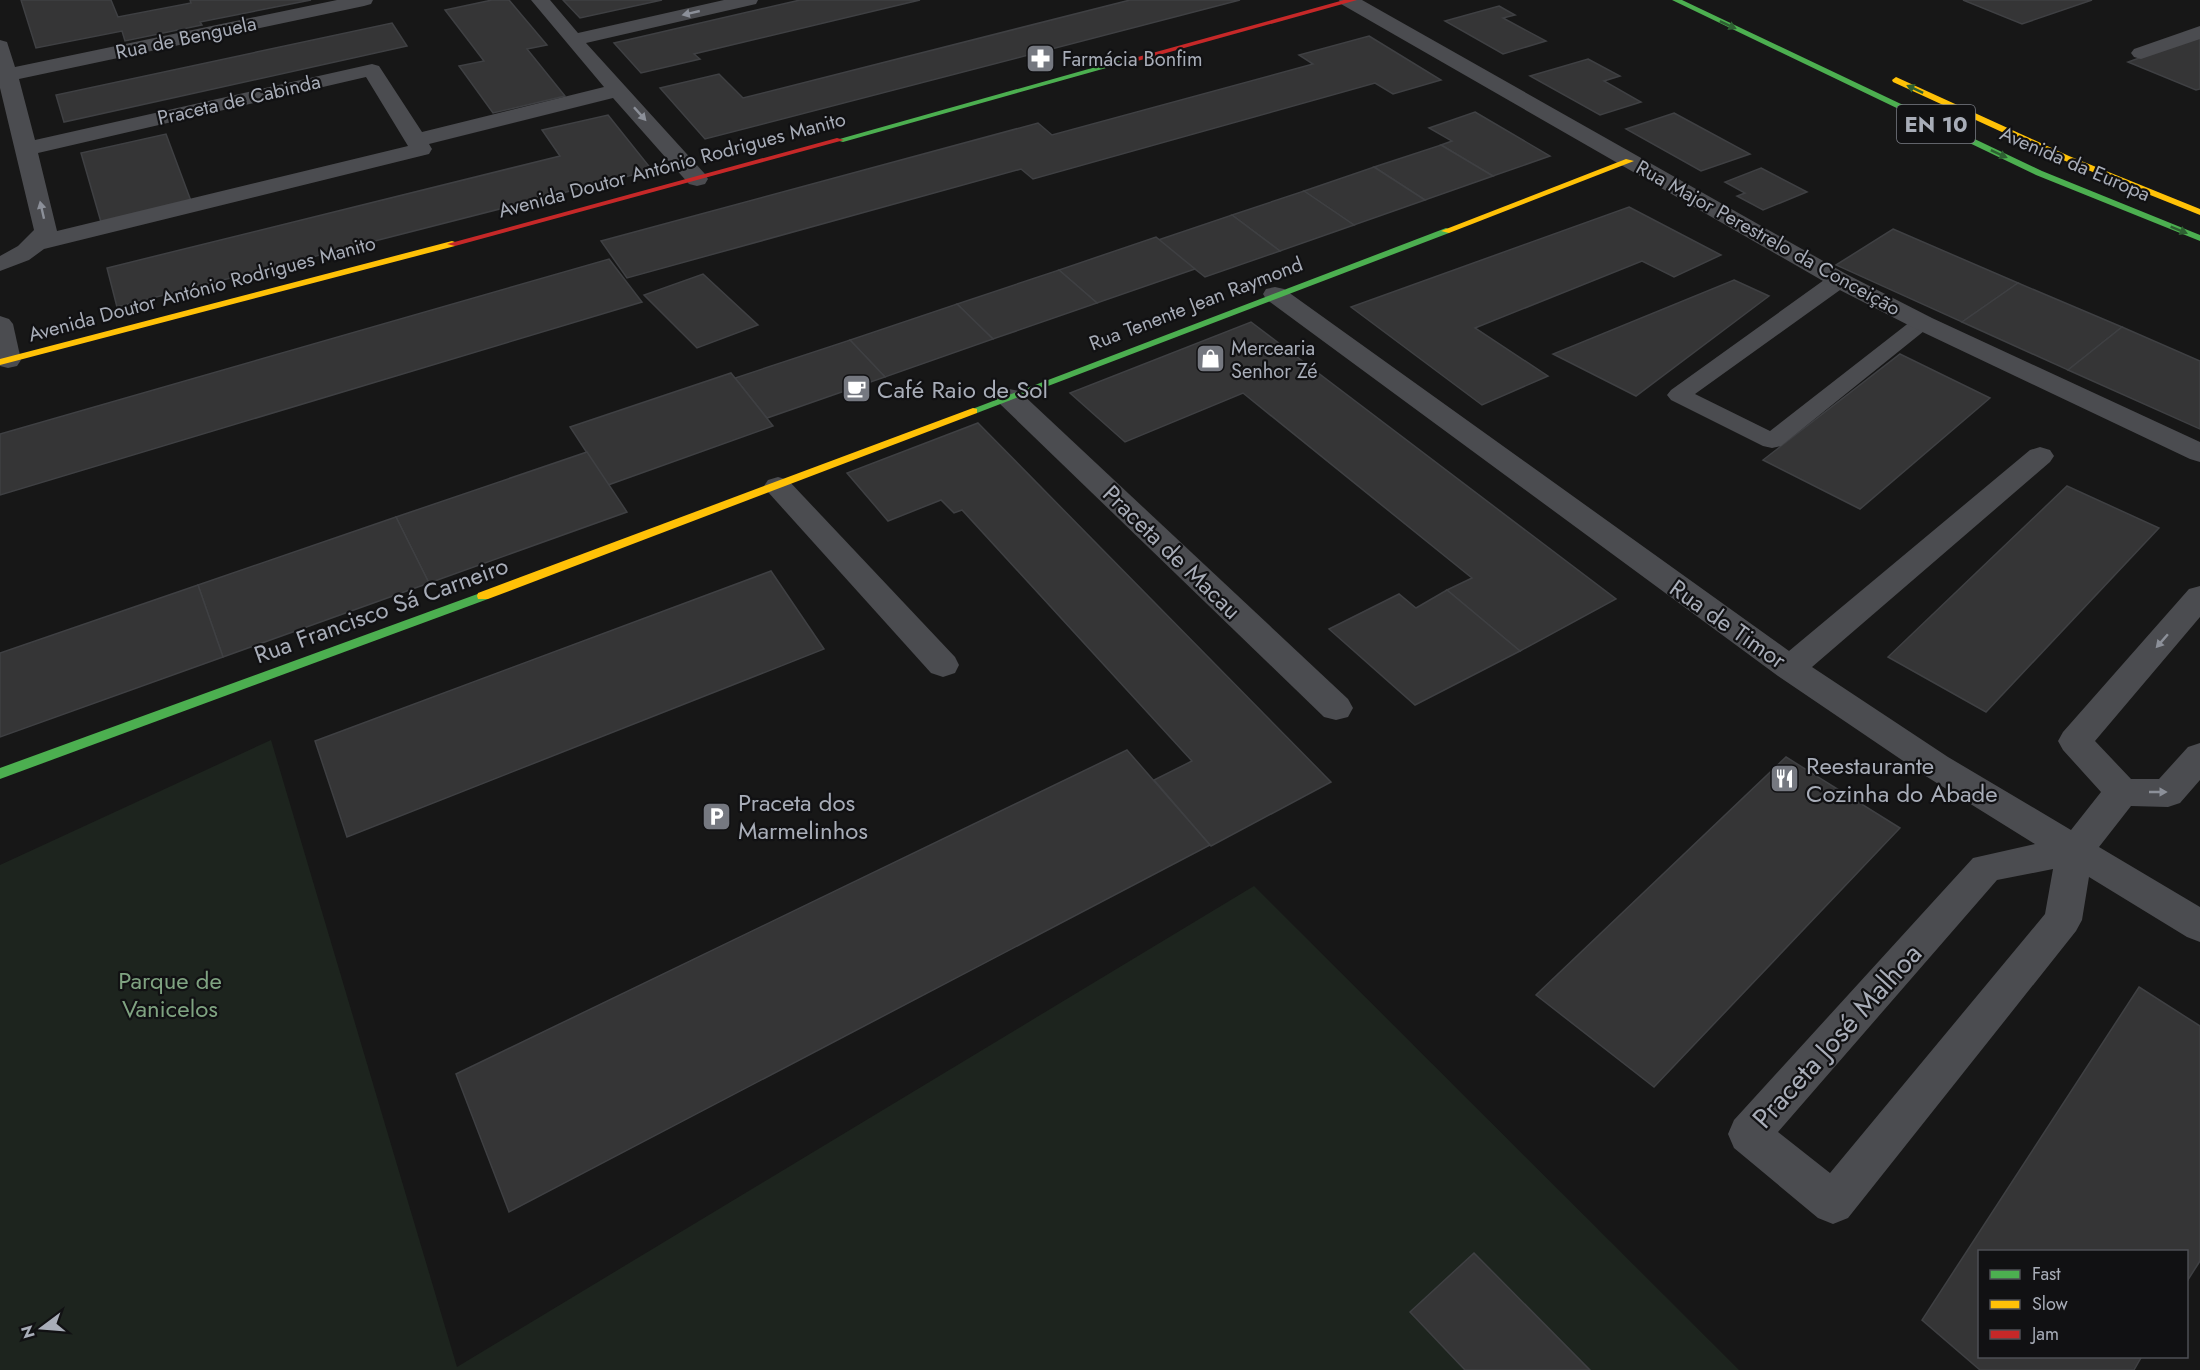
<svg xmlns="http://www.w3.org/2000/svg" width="2200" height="1370" font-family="Jost,sans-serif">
<rect width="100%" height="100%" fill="#171717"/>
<polygon fill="#1d241e" points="271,740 457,1367 1254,886 1739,1370 0,1370 0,865"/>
<g fill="#353536" stroke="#3f4043" stroke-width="1.5">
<polygon points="21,0 111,0 118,17 191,3 190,0 311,0 200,22 202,25 125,41 122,31 36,48"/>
<polygon points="492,0 509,0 547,45 527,49 565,96 493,113 459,66 484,61 445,10"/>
<polygon points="563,0 662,0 580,18"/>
<polygon points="800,0 920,0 694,54 700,59 641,73 614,43"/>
<polygon points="1130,0 1240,0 705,139 660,88 719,74 743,98"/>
<polygon points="1963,0 2092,0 2022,24"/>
<polygon points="1499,6 1515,15 1503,18 1546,41 1503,54 1445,21"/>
<polygon points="392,23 407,46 64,122 56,95"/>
<polygon points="1369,36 1441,80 1393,94 1375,83 1033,179 1021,169 627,278 601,241 1038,123 1052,135 1313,64 1299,55"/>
<polygon points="2197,37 2200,38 2200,89 2196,90 2128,62"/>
<polygon points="1588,59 1620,76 1604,81 1641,102 1600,115 1530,76"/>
<polygon points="1475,112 1550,156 1493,176 1441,145 1452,141 1429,128"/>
<polygon points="1674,113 1750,154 1701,171 1626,129"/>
<polygon points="608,115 652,170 117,307 107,268 560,156 542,130"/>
<polygon points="166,134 191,201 101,222 81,153"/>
<polygon points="1441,145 1493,176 1425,200 1374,167"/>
<polygon points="1374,167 1425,200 1354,225 1304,191"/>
<polygon points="1761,168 1807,192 1763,210 1737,196 1745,193 1725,182"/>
<polygon points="1304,191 1354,225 1280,251 1232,215"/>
<polygon points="1629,207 1721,255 1674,277 1642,261 1475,328 1548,376 1482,405 1351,307"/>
<polygon points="1232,215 1280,251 1205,277 1158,240"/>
<polygon points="1893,229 2018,283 1962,322 1836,265"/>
<polygon points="1156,237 1195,269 1097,303 1059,270"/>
<polygon points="609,259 642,302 0,495 0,434"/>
<polygon points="1059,270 1097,303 993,339 957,304"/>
<polygon points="703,274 758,325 697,348 644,295"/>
<polygon points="1734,280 1769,296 1636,396 1553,354"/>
<polygon points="2018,283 2122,327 2068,370 1962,322"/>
<polygon points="957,304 993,339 885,377 850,340"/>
<polygon points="1251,322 1616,599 1520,651 1447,590 1472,578 1243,393 1125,442 1070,393"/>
<polygon points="2122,327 2200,361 2200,429 2068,370"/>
<polygon points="850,340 885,377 767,418 735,378"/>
<polygon points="1900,354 1990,398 1860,509 1763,460"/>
<polygon points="731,373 773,426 608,485 570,427"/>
<polygon points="978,423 1331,782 1211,846 1154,780 1192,761 962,510 954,513 941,500 888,521 847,473"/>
<polygon points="587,452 627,512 429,583 396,517"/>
<polygon points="2067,486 2159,528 1986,712 1888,657"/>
<polygon points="396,517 429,583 223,657 198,585"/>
<polygon points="771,571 824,649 347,837 315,741"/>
<polygon points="198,585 223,657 0,737 0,653"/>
<polygon points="1447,590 1520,651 1415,705 1329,629 1399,594 1416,608"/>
<polygon points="1127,750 1210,845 509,1212 456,1074"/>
<polygon points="1786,757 1900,828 1654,1087 1536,995"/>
<polygon points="2139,987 2200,1026 2200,1261 2186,1283 2186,1252 1980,1252 1980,1356 2142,1356 2134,1370 1980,1370 1922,1320"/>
<polygon points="1474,1253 1590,1370 1465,1370 1410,1312"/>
</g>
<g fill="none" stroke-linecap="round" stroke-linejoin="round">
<polygon fill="#4b4c50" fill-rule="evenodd" points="1839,274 1847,275 1850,280 1847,285 1695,394 1770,431 1915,318 1923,316 1931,318 1934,323 1781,446 1772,448 1763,446 1671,400 1667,395 1671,390 1831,275"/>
<g fill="#4b4c50" fill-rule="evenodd">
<path d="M337,0H373L371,4L364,6L19,79L35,140L372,64L379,66L422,132L604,87L531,0H550L578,33L724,0H758L756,4L586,43L705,174L708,179L705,184L697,186L689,184L613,98L429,144L432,149L429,154L44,249L29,260L0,271V256L18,246L34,230L0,88V40L7,42L15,67ZM366,77L408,146L57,231L38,153Z"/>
<polygon points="1339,0 1362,0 1848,275 1932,318 2200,442 2200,462 2190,459 1914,328 1830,285 1341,4"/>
<polygon points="2200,26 2200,39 2141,59 2134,57 2131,53 2134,49"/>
<path d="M1275,287L1284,289L1789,651L2030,450L2040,447L2050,450L2054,456L2050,462L1812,667L1948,757L2071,830L2101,792L2063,750L2058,741L2063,732L2189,589L2200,586V617L2095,741L2131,779H2159L2188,747L2200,743V780L2180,803L2168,807L2131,806L2099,847L2200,907V942L2187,937L2089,877L2082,920L2076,931L1848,1218L1833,1224L1818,1218L1734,1148L1728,1134L1734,1120L1973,858L2035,844L1924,775L1778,676L1266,299L1263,294L1266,289ZM2053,869L2045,914L1830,1173L1778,1132L1997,880Z"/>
<polygon points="0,316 9,319 13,324 21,360 17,366 8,368 0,366"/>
<polygon points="1009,389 1019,391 1348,699 1353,708 1348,717 1336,720 1324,717 999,403 995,397 999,391"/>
<polygon points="778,477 788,480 955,657 959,665 955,673 943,677 931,673 768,492 764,486 768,480"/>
</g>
<g fill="#4caf50" fill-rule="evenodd">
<polygon points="1672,0 1682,0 2042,171 2200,235 2200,241 2036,175"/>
<polygon points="1117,61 1124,63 843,142 836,140"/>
<polygon points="1446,228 1449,229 1449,233 977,413 969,413 967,411"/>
<polygon points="483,592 488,593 489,596 488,599 0,779 0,768"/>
</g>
<g fill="#ffc107" fill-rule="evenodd">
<polygon points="1896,77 2069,156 2200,209 2200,215 2063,160 1893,82 1892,80"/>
<polygon points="1626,159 1634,161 1449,233 1441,231"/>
<polygon points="452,241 455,242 455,246 0,365 0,359"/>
<polygon points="973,408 977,409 977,413 488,599 478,599 477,596 478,593"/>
</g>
<g fill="#c62828" fill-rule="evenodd">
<polygon points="1344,0 1357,0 1123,65 1116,63"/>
<polygon points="837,138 844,140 455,246 447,244"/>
</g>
</g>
<defs><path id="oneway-solid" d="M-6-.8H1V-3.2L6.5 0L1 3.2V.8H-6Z" transform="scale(1.5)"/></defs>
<g fill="#8c9099">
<use href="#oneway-solid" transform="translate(691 13) rotate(167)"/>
<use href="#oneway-solid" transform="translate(640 114) rotate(48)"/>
<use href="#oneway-solid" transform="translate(42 210) rotate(-103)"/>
<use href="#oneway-solid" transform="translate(2162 641) rotate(131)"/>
<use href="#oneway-solid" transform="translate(2158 792)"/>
</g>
<g fill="#2e6032">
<use href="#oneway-solid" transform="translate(1728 25) rotate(25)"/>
<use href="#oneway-solid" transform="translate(1915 89) rotate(-155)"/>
<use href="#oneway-solid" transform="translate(1999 154) rotate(25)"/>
<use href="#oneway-solid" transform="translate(2179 230) rotate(22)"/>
</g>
<defs>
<symbol id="pharmacy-square" viewBox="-11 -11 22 22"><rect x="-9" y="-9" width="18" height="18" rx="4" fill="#757880" stroke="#111113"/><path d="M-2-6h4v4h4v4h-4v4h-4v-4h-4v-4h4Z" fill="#fff"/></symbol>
<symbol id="shop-square" viewBox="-11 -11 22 22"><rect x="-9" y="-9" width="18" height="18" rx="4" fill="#757880" stroke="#111113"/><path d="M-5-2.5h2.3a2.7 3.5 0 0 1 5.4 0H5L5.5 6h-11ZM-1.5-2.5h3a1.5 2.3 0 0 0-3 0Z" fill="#fff"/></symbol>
<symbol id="cafe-square" viewBox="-11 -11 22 22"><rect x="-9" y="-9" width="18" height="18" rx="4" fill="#757880" stroke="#111113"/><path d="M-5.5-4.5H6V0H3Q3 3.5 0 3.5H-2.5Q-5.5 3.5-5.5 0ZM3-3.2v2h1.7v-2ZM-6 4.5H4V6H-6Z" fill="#fff"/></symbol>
<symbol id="restaurant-square" viewBox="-11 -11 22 22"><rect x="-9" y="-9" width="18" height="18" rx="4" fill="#757880" stroke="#111113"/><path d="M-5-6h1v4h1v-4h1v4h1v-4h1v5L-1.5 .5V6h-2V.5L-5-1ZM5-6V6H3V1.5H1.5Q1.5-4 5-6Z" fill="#fff"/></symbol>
<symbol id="parking-square" viewBox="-11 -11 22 22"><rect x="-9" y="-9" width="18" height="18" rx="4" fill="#757880" stroke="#111113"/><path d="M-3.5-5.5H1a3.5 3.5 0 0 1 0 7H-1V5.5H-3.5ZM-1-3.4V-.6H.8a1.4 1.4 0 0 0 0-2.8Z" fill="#fff"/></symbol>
</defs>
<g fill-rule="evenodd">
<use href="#pharmacy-square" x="1024" y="42" width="33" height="33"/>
<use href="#shop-square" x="1194" y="342" width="33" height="33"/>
<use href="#cafe-square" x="840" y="372" width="33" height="33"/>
<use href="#restaurant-square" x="1768" y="762" width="33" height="33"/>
<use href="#parking-square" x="700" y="800" width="33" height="33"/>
</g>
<g text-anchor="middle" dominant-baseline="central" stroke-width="4.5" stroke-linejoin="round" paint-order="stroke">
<g font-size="20" fill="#a8adb8" stroke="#111113">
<text transform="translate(186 38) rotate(-12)">Rua de Benguela</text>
<text transform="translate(239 100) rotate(-13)">Praceta de Cabinda</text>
<text transform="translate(2075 164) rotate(23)">Avenida da Europa</text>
<text transform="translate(672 165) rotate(-15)">Avenida Doutor António Rodrigues Manito</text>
<text transform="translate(1768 238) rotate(29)">Rua Major Perestrelo da Conceição</text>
<text transform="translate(202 289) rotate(-15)">Avenida Doutor António Rodrigues Manito</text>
<text transform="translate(1196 304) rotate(-21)">Rua Tenente Jean Raymond</text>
</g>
<g font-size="20" fill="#a8adb8" stroke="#111113" text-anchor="start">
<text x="1062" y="59">Farmácia Bonfim</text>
<text x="1231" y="348">Mercearia<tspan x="1231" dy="23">Senhor Zé</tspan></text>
</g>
<rect fill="#111113" stroke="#7b7e86" stroke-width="1.5" x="1897" y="105" width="78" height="38" rx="4.5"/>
<g font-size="22" font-weight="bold" fill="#a8adb8">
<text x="1936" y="124">EN 10</text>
</g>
<g font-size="24" fill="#a8adb8" stroke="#111113" text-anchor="start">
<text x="877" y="389">Café Raio de Sol</text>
<text x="1806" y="765">Reestaurante<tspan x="1806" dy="28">Cozinha do Abade</tspan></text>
<text x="738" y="802">Praceta dos<tspan x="738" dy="28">Marmelinhos</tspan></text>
</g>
<g font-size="24" fill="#a8adb8" stroke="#111113">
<text transform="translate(1172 552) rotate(44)">Praceta de Macau</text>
<text transform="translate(381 610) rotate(-20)">Rua Francisco Sá Carneiro</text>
<text transform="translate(1728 624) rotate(35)">Rua de Timor</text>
</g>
<g font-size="24" fill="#7fa381" stroke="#111113">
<text x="170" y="980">Parque de<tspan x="170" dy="28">Vanicelos</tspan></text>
</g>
<g font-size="28" fill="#a8adb8" stroke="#111113">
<text transform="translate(1837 1036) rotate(-48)">Praceta José Malhoa</text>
</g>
</g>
<rect x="1978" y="1250" width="210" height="108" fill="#111113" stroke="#4d4f55" stroke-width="1.5"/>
<rect x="1990" y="1270" width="30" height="9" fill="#4caf50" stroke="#4d4f55" stroke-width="1.5"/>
<text x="2032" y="1280" font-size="18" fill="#a8adb8">Fast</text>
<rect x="1990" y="1300" width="30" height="9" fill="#ffc107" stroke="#4d4f55" stroke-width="1.5"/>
<text x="2032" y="1310" font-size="18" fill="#a8adb8">Slow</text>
<rect x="1990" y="1330" width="30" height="9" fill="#c62828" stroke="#4d4f55" stroke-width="1.5"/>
<text x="2032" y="1340" font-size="18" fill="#a8adb8">Jam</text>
<g transform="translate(42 1328) rotate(254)" stroke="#111113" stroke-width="4.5" paint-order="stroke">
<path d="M0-4.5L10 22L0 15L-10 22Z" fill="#a8adb8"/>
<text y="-9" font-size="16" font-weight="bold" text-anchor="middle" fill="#a8adb8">N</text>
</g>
</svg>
